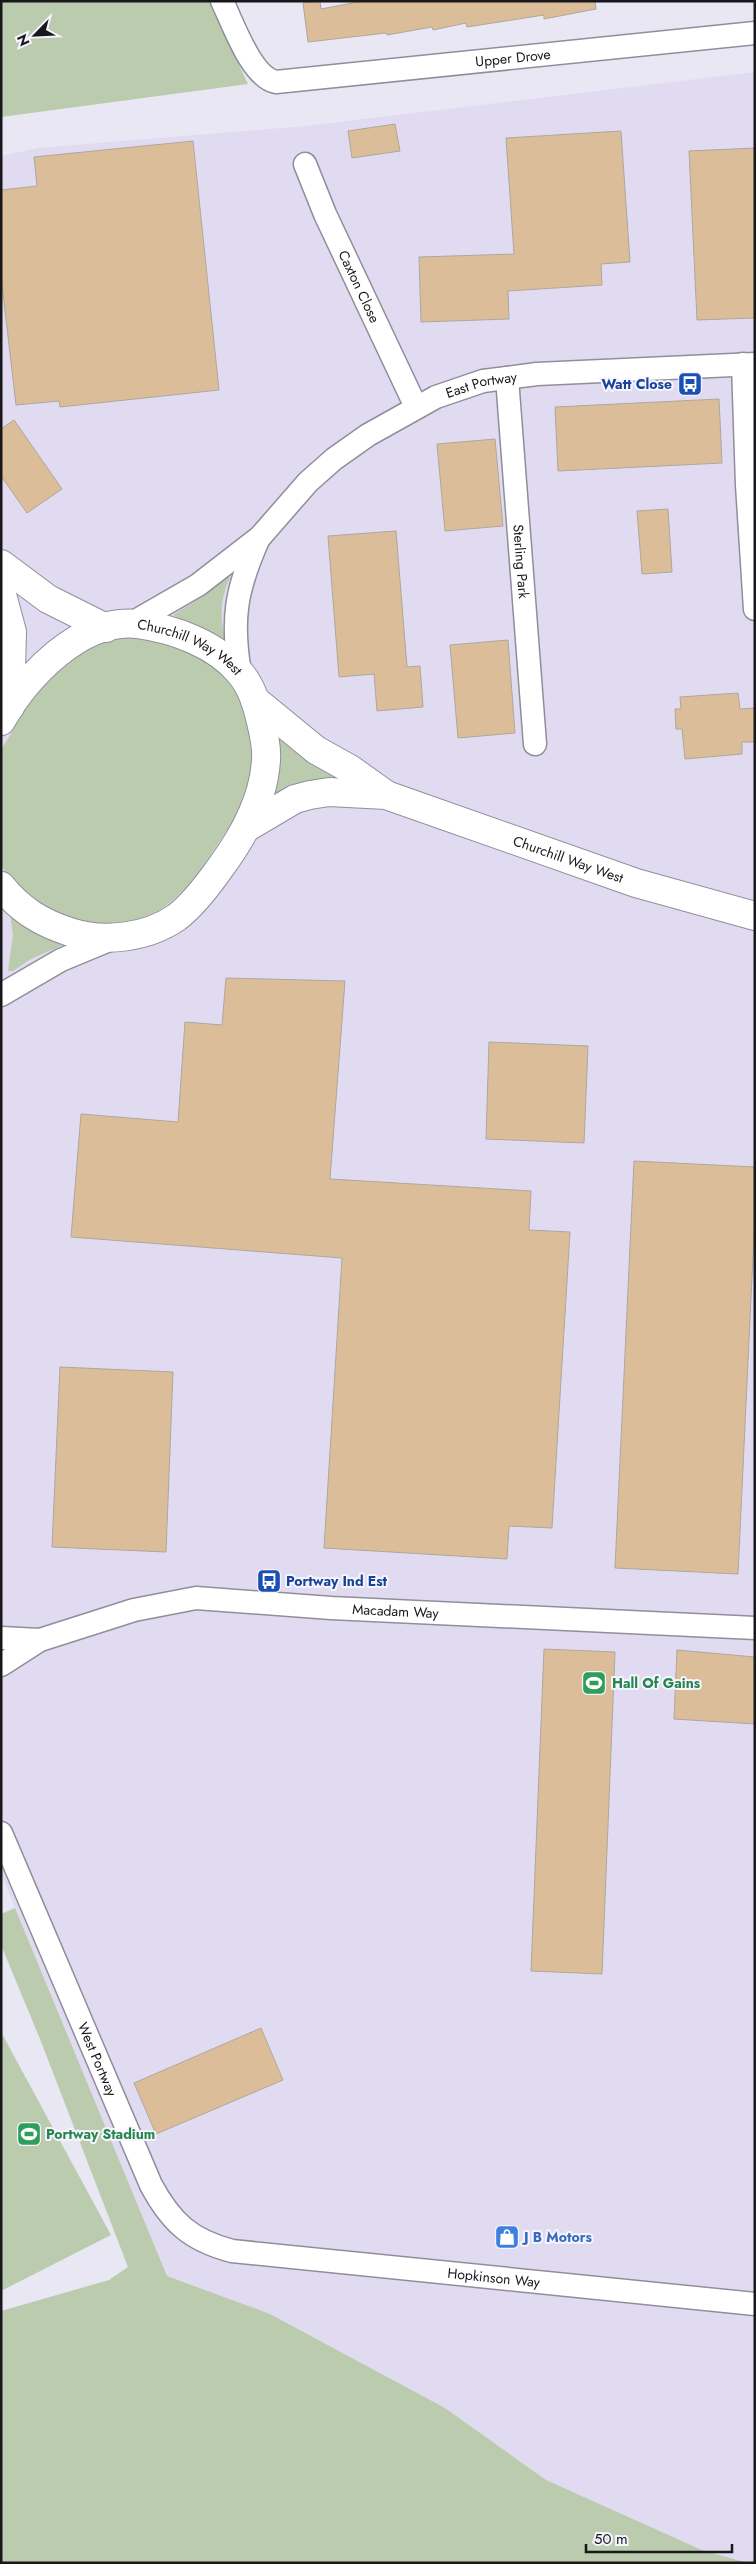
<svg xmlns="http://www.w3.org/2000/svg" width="756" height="2564" font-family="Jost,sans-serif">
<rect width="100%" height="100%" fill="#e9e7f3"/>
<polygon fill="#e1dbf1" points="755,72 755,2563 748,2563 702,2550 546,2480 445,2408 270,2314 167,2276 1,1874 1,156 38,148 305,126"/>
<g fill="#bbcbad">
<polygon points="1,1 209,1 248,84 1,117"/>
<path d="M227,575L230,578C220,598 220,618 225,640L222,643L173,615L205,595Z"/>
<path d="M124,637C137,638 154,636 166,640C228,662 268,718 249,785C244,806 230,826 217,845C205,863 192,883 175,898C145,927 90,930 54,912C33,901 13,887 1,865V750L39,687L51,673L82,650L105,641Z"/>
<polygon points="277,734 348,780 290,787 273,796"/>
<polygon points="10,914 65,944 31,959 13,971 8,971 13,935"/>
<polygon points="15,1908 167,2276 270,2314 445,2408 546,2480 702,2550 748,2563 1,2563 1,2311 109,2280 128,2267 40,2039 1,1945 1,1914"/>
<polygon points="1,2032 111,2235 1,2291"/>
</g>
<g fill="#dbbe99" stroke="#aea79d">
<polygon points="320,1 321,9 363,1 595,1 596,9 544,19 544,15 467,27 466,23 433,30 432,27 387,35 386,33 308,42 303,3"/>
<polygon points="395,124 400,151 352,158 348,131"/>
<polygon points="621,131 630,262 601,264 602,285 508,291 509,319 421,322 419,257 514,254 506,138"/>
<polygon points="193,141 219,390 60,407 59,401 16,405 1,276 1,190 37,186 34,157"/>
<polygon points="755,148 755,318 697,320 689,151"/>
<polygon points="719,399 722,463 558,471 555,407"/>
<polygon points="14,420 62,489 27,513 1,476 1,429"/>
<polygon points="495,439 503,526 445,531 437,444"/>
<polygon points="668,509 672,572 642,574 637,511"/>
<polygon points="396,531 407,667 420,666 423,707 377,711 374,674 339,677 328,536"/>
<polygon points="508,640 515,733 458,738 450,645"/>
<polygon points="738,693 740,709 755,708 755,742 742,742 742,754 685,759 682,729 676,729 675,709 681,709 680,697"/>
<polygon points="226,978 345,981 330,1179 531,1191 529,1230 570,1232 552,1528 509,1526 507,1559 324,1548 342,1258 71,1237 81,1114 178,1122 185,1022 222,1025"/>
<polygon points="489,1042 588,1046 584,1143 486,1139"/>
<polygon points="634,1161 755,1167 755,1213 738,1574 615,1568"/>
<polygon points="60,1367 173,1372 166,1552 52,1547"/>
<polygon points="544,1649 615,1652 602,1974 531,1971"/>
<polygon points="677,1650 755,1657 755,1724 674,1719"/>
<polygon points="261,2028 283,2080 156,2134 134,2083"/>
</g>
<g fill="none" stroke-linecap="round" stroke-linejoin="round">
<defs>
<g id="street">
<path id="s1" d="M222,1C233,23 251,77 276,82L755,33"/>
<path id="s2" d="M305,164L325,214L416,407"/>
<polyline points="743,364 747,485 755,609"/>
<path id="s3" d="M507,378L535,744"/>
<path id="s4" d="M132,623L198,585L260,537L308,482L334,459L368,435L436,397L483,381L537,374L755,364"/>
<path d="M240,673C231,619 236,590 258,540"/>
<polyline points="1,995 61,960 114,938"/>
<polyline points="1,1638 40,1640"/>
<path id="s5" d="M1,1665L40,1640L134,1610L196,1598L331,1608L755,1628"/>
<path id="s6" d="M1,1833L151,2185C171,2222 190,2240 232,2251L755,2304"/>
</g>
<g id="primary">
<polyline points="1,564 48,599 106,628"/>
<polyline points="1,591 12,632 10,707"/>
<polyline points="255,700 316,750 350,769 385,794"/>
<path id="s7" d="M1,721C26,676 82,617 138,624C174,629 216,644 240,673C252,687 257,705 261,722C264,734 267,747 266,760C264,799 243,837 220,868C208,885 194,904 177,917C147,938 104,943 70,932C42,923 20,910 1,886"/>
<path id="s8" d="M246,828L295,799L310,795L329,792L386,795L636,883L755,916"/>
</g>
</defs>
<use href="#street" stroke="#908e9a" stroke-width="25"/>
<use href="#primary" stroke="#908e9a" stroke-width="30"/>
<use href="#street" stroke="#fff" stroke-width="22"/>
<use href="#primary" stroke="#fff" stroke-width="28"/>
</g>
<defs>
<symbol id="bus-square" viewBox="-11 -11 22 22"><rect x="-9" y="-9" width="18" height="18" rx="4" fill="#1a4fb4" stroke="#f6f4fe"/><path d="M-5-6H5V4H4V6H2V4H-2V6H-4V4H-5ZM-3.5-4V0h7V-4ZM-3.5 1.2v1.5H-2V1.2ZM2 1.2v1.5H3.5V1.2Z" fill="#fff"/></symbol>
<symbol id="stadium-square" viewBox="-11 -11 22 22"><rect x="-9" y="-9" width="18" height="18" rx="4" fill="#2e9e5b" stroke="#f6f4fe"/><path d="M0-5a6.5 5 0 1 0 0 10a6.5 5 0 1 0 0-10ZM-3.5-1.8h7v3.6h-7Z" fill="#fff"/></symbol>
<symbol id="shop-square" viewBox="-11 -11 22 22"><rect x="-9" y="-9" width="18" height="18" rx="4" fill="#3f7fe0" stroke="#f6f4fe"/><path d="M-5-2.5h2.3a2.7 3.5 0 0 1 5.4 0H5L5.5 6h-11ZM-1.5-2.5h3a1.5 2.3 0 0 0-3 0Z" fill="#fff"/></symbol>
</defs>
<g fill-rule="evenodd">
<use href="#bus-square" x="676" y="370" width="28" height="28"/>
<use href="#bus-square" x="255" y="1567" width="28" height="28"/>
<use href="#stadium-square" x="580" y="1669" width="28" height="28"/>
<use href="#stadium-square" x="15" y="2120" width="28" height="28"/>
<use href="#shop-square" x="493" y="2223" width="28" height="28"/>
</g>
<g text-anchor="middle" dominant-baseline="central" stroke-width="4" stroke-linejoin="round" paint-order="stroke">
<g font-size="14" fill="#18171b" stroke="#f6f4fe">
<text stroke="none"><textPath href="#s1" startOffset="338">Upper Drove</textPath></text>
<text stroke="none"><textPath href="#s2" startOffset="134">Caxton Close</textPath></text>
<text stroke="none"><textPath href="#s4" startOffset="429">East Portway</textPath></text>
<text stroke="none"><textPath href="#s3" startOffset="184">Sterling Park</textPath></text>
<text stroke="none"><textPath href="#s7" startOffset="234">Churchill Way West</textPath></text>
<text stroke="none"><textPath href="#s8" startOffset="342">Churchill Way West</textPath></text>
<text stroke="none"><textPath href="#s5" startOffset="408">Macadam Way</textPath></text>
<text stroke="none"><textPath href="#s6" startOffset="246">West Portway</textPath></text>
<text stroke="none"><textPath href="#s6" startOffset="754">Hopkinson Way</textPath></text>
</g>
<g font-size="14" font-weight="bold" fill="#164399" stroke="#f6f4fe" text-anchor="end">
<text x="672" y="384">Watt Close</text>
<text x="286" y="1581" text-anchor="start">Portway Ind Est</text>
</g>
<g font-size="14" font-weight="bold" fill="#27864d" stroke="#f6f4fe" text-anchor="start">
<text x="612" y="1683">Hall Of Gains</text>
<text x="46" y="2134">Portway Stadium</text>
</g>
<g font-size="14" font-weight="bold" fill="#366cbe" stroke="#f6f4fe" text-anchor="start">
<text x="524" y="2237">J B Motors</text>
</g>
</g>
<rect width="756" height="2564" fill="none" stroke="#18171b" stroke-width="5"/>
<g transform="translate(35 35) rotate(246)" stroke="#f6f4fe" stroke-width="4" paint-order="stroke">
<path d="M0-4L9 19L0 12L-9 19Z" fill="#18171b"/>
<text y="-8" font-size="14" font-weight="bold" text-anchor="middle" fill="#18171b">N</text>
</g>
<path d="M586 2544v8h146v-8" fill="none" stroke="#18171b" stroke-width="2.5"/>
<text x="594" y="2544" font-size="15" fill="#18171b" stroke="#f6f4fe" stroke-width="4" paint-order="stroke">50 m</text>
</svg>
